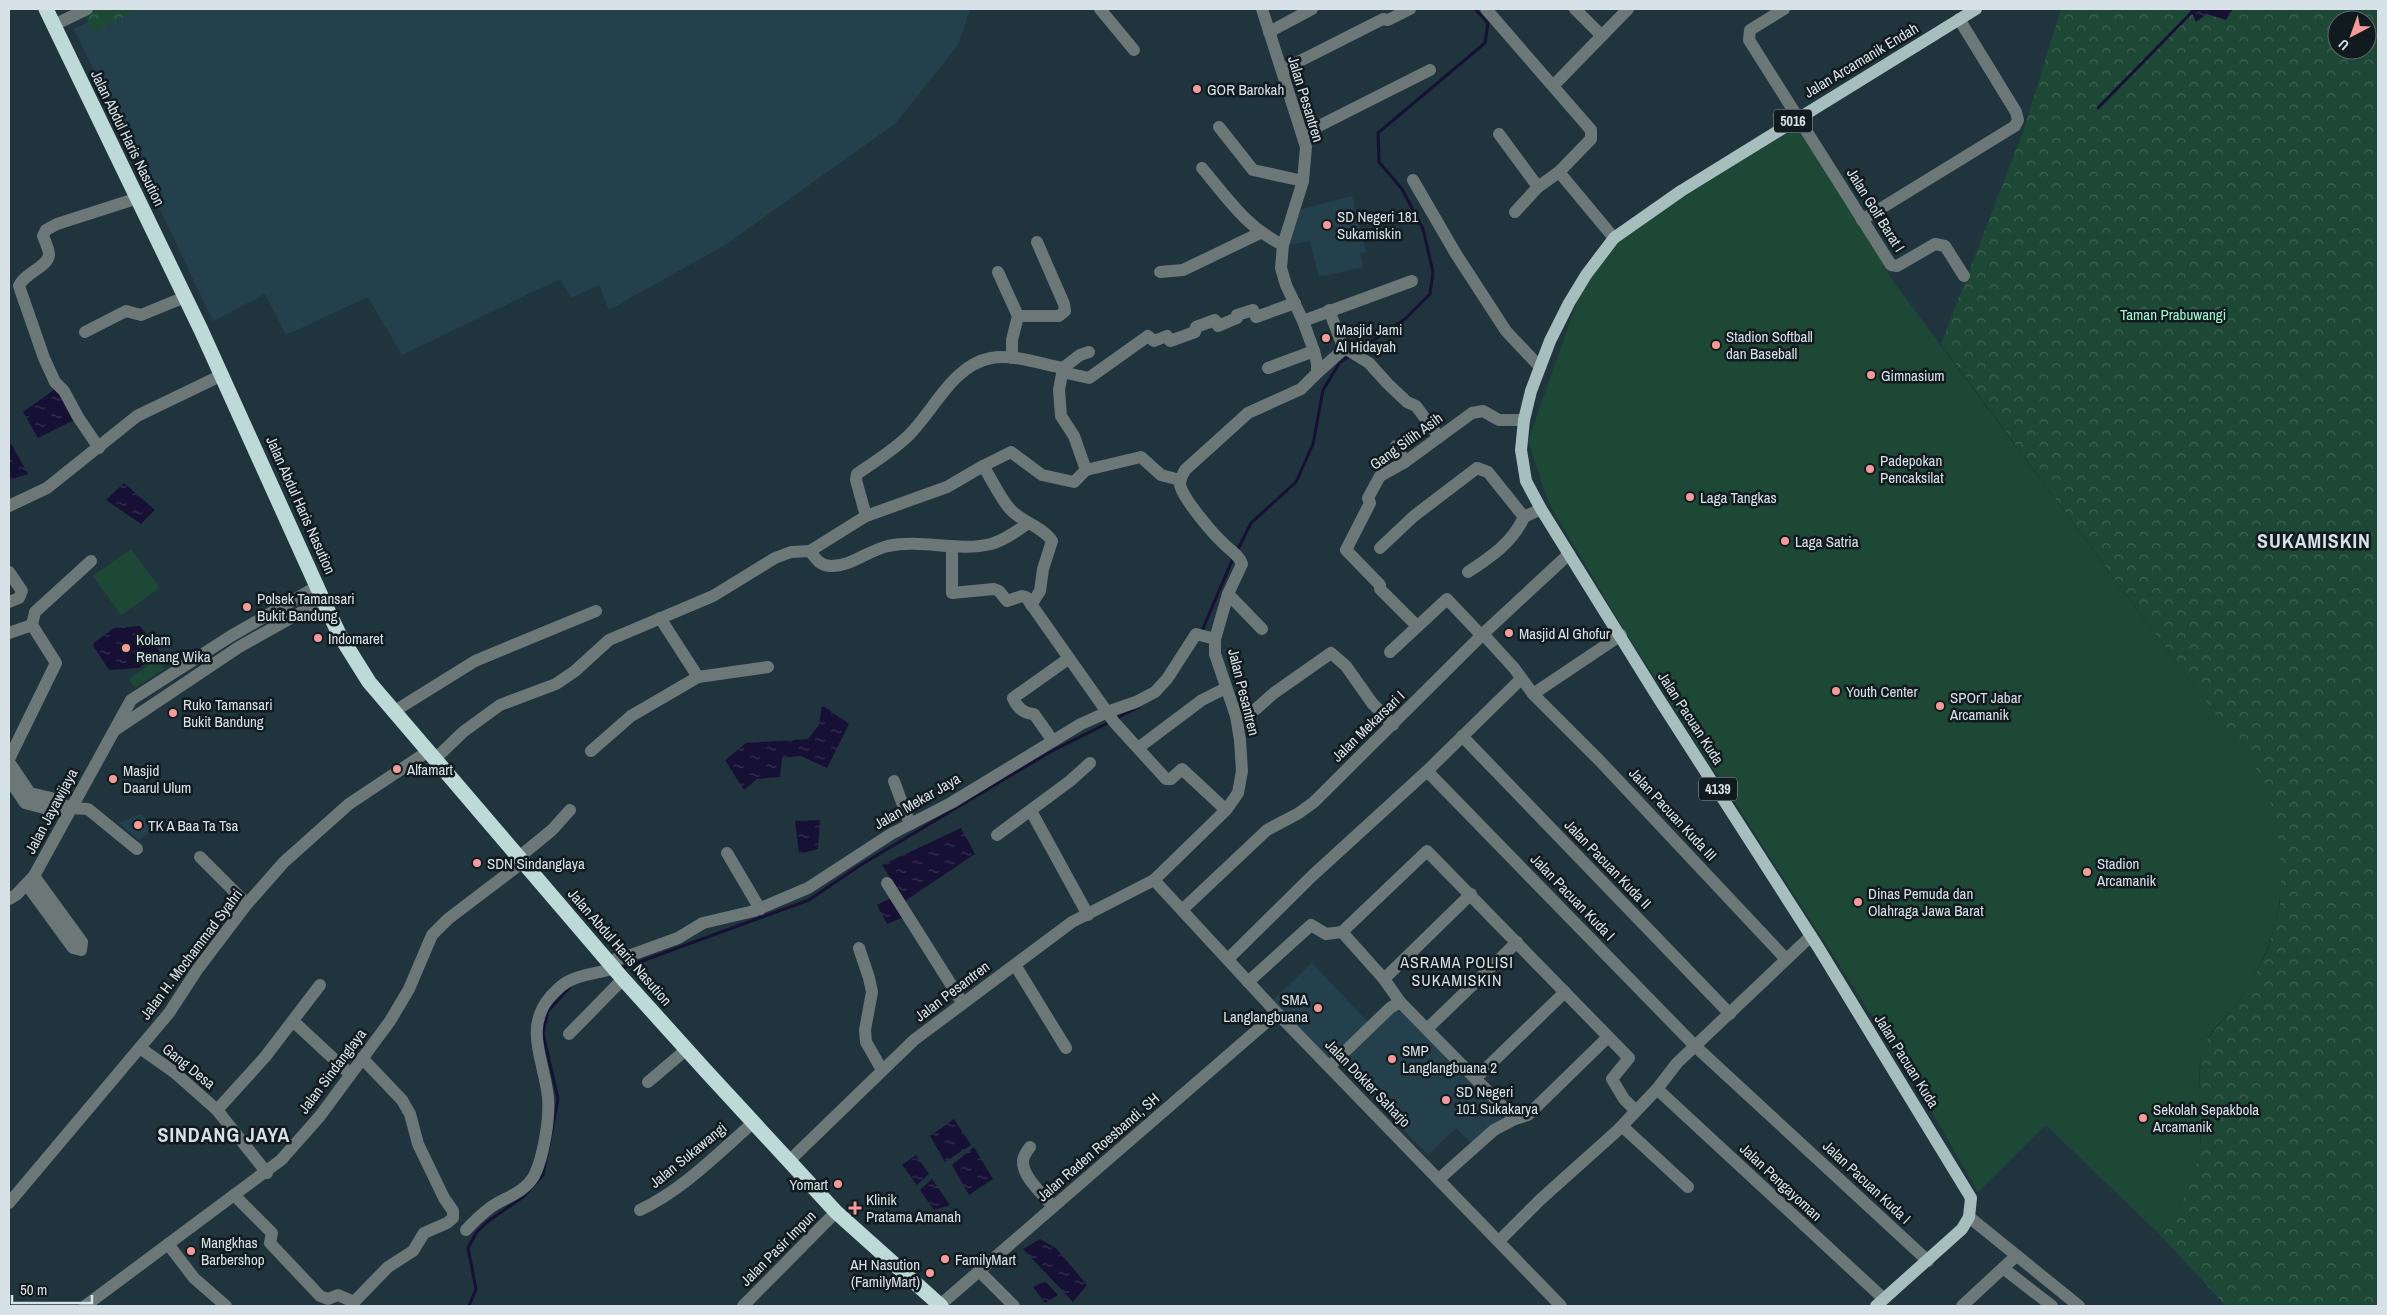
<svg xmlns="http://www.w3.org/2000/svg" width="2387" height="1315" font-family="'Archivo Narrow',sans-serif">
<defs>
<pattern id="park-crowns" width="20" height="18" patternUnits="userSpaceOnUse" patternTransform="scale(1.25)"><rect width="20" height="18" fill="#1e4836"/><path d="M2 6a3 3 0 1 1 6 0M12 15a3 3 0 1 1 6 0" fill="none" stroke="#3e6253"/></pattern>
<pattern id="water-ripples" width="26" height="14" patternUnits="userSpaceOnUse" patternTransform="scale(1.25)"><rect width="26" height="14" fill="#171035"/><path d="M2 4q2-2 4 0t4 0M15 11q2-2 4 0t4 0" fill="none" stroke="#383252"/></pattern>
</defs>
<rect width="100%" height="100%" fill="#1f343d"/>
<g fill="#24404c">
<polygon points="113,9 970,9 958,45 896,123 725,245 609,310 599,285 571,298 560,279 402,355 368,297 286,335 265,294 213,321 74,29"/>
<polygon points="1352,196 1366,252 1360,253 1363,267 1319,277 1310,241 1288,245 1299,210"/>
<polygon points="140,814 157,827 139,840 119,823"/>
<polygon points="1312,963 1368,1022 1329,1059 1273,1000"/>
<polygon points="1397,1011 1404,1013 1504,1117 1474,1146 1456,1128 1428,1155 1340,1065 1392,1013"/>
</g>
<g fill="url(#park-crowns)" fill-rule="evenodd">
<polygon points="97,9 140,9 93,32 85,15"/>
<path d="M2061,9H2378V1306H2226L2161,1236L2181,1204L2201,1141L2199,1094L2201,1053L2204,1043L2239,1001L2260,966L2269,947L2276,920L2280,904V862L2273,817L2263,779L1941,344L2024,129ZM2337,20H2367V50H2337Z"/>
</g>
<g fill="#1e4836">
<path d="M1799,124L1862,220L1890,277L2263,779C2291,860 2289,928 2239,1000C2228,1016 2206,1032 2202,1052C2196,1080 2201,1111 2200,1139C2200,1176 2180,1206 2161,1236L2046,1125L1978,1192L1917,1086L1626,633L1549,504L1528,441L1586,276L1616,240L1682,194Z"/>
<polygon points="131,549 160,588 121,615 93,576"/>
<polygon points="157,659 164,669 135,688 129,679"/>
</g>
<g fill="url(#water-ripples)">
<polygon points="2190,9 2233,9 2226,20 2207,14 2196,22"/>
<polygon points="58,387 76,419 38,438 23,412"/>
<polygon points="9,440 28,474 9,480"/>
<polygon points="124,483 155,510 141,524 106,500"/>
<polygon points="140,626 160,652 139,668 109,670 92,644 114,628"/>
<polygon points="822,705 849,724 827,768 801,756 782,758 780,777 757,779 744,790 725,760 746,743 808,739 819,725"/>
<polygon points="820,820 818,849 799,854 795,821"/>
<polygon points="961,828 975,854 905,901 882,865"/>
<polygon points="891,898 904,917 887,924 877,905"/>
<polygon points="954,1119 971,1145 945,1162 930,1136"/>
<polygon points="974,1147 993,1179 969,1195 952,1165"/>
<polygon points="916,1155 929,1174 917,1185 902,1165"/>
<polygon points="932,1179 950,1205 934,1210 920,1190"/>
<polygon points="1040,1239 1056,1248 1087,1285 1073,1302 1023,1249"/>
<polygon points="1045,1281 1058,1295 1045,1303 1033,1287"/>
</g>
<g fill="none" stroke-linecap="round" stroke-linejoin="round">
<g stroke="#171035" stroke-width="3">
<polyline points="2098,108 2192,12"/>
<polyline points="1356,352 1405,319 1430,294 1433,272 1423,229 1402,189 1379,162 1378,133 1485,43 1488,23 1475,9"/>
<polyline points="1237,551 1251,523 1296,482 1313,444 1323,390 1340,362 1351,355"/>
<polyline points="1201,633 1234,556"/>
<polyline points="1115,719 1139,707"/>
<polyline points="620,969 809,900 859,866 1050,752 1110,722"/>
<polyline points="469,1306 476,1289 468,1248 476,1233 487,1222 523,1197 543,1175 558,1099 543,1033 548,1011 570,987"/>
</g>
<g stroke="#6c7877" stroke-width="12">
<polyline points="1100,9 1134,50"/>
<polyline points="1486,9 1591,130 1591,139 1559,172 1614,238"/>
<polyline points="1575,9 1601,35"/>
<polyline points="1784,9 1750,30 1749,40 1891,265 1897,266 1935,244 1945,246 1964,276"/>
<polyline points="54,25 87,9"/>
<polyline points="1269,32 1312,9"/>
<polyline points="1282,70 1383,19 1388,20 1410,9"/>
<polyline points="1553,86 1628,9"/>
<polyline points="1219,127 1253,170 1303,181"/>
<polyline points="1303,134 1430,70"/>
<polyline points="1499,134 1538,187"/>
<path d="M1202,168C1228,199 1246,227 1283,245"/>
<polyline points="1413,180 1456,254 1506,331 1540,367"/>
<polyline points="1515,212 1538,187 1559,172"/>
<polyline points="1862,220 2015,126 2018,120 2016,112 1959,19"/>
<polyline points="998,272 1018,316 1012,340 1012,358"/>
<polyline points="1160,272 1183,270 1260,233"/>
<polyline points="1329,310 1343,347 1369,363 1388,384 1407,402 1416,406 1439,437"/>
<polyline points="1018,316 1059,316 1065,311 1064,304 1037,242"/>
<polyline points="1303,321 1412,281"/>
<polyline points="85,332 126,311 141,315 185,297"/>
<polyline points="1268,368 1314,351"/>
<polyline points="1062,372 1089,378 1148,336 1154,341 1167,336 1170,341 1195,332 1196,327 1215,320 1218,326 1237,318 1237,315 1253,310 1256,317 1295,303"/>
<polyline points="1317,373 1345,348"/>
<polyline points="1396,446 1405,462"/>
<path d="M99,448L78,417L64,391L55,382L44,358L19,286C24,273 48,267 49,255C49,249 45,241 43,236L46,230L57,224L138,198"/>
<polyline points="983,466 1011,452 1042,475 1074,482 1086,470 1141,457 1161,475 1180,480"/>
<polyline points="1086,470 1074,436 1061,416 1059,390 1063,368 1080,355 1089,352"/>
<polyline points="9,506 47,488 137,416 222,375"/>
<path d="M866,516L947,487L983,466C992,479 1000,499 1011,510C1022,522 1043,527 1052,541L1043,569L1040,591L1031,605"/>
<polyline points="952,546 952,593 994,589 999,591 1007,601 1022,596 1026,597 1114,722 1166,779 1171,779 1182,769 1226,810"/>
<polyline points="1380,548 1414,516 1477,468 1488,472 1524,517 1541,509"/>
<path d="M810,551L866,516L856,480L857,474C874,462 894,450 909,435C935,409 953,365 991,358C1014,354 1041,364 1063,368"/>
<polyline points="9,572 22,591 19,598 9,602"/>
<path d="M1468,572C1491,557 1513,542 1524,517"/>
<polyline points="1228,594 1262,629"/>
<polyline points="660,618 698,677 768,667"/>
<polyline points="1417,626 1380,589 1380,585 1346,550 1370,503 1368,498 1380,476 1405,462 1472,413 1483,411 1499,420 1524,420"/>
<polyline points="9,633 32,625 35,612 91,561"/>
<polyline points="1483,634 1514,668 1533,694 1599,760 1786,959"/>
<polyline points="1390,652 1447,599 1482,636"/>
<polyline points="1533,694 1621,635"/>
<polyline points="393,712 475,661 596,611"/>
<polyline points="1236,716 1256,709 1274,693 1331,653 1346,666 1372,703 1393,725"/>
<polyline points="115,730 239,647 323,600"/>
<polyline points="1462,736 1730,1014"/>
<path d="M1053,741L1034,714C1024,714 1017,707 1013,698L1068,659"/>
<polyline points="1138,748 1202,700 1226,688"/>
<polyline points="591,751 631,716 698,677"/>
<polyline points="9,759 56,663 32,625"/>
<path d="M434,760L463,732L500,705L556,684L575,671L609,640L713,596L775,558L791,552L810,551C816,559 820,566 831,566C852,566 867,551 888,546C922,539 957,552 991,544C1004,540 1016,532 1027,524"/>
<polyline points="9,762 30,793 51,798 70,808 48,809 25,803 9,779"/>
<polyline points="1427,771 1695,1046 1928,1261"/>
<polyline points="894,781 910,824"/>
<polyline points="70,808 88,809 137,849"/>
<polyline points="1031,811 1088,915"/>
<polyline points="997,835 1070,781 1090,763"/>
<polyline points="727,853 760,909"/>
<polyline points="200,857 247,904"/>
<polyline points="519,857 552,830 570,810"/>
<polyline points="1154,880 1277,1013 1561,1306"/>
<polyline points="887,883 962,1002"/>
<polyline points="27,885 73,948 81,950 82,942 34,876"/>
<polyline points="9,899 16,895 34,876 131,700 231,636 318,586"/>
<polyline points="1182,910 1267,830 1299,813 1314,802 1485,632 1569,554"/>
<polyline points="1342,932 1427,851 1629,1058 1612,1079 1624,1099 1636,1111"/>
<polyline points="859,948 869,978 872,992 865,1030 866,1042 882,1070"/>
<polyline points="1228,959 1312,876 1427,771 1521,679"/>
<polyline points="608,961 623,958 678,938 703,923 754,911 808,888 891,834 951,803 1081,724 1110,711 1136,702 1155,692 1167,679 1196,634 1215,639"/>
<polyline points="1015,965 1066,1048"/>
<polyline points="1384,979 1471,894"/>
<polyline points="1248,982 1311,925 1326,934 1342,932 1384,979 1400,1002 1515,1119"/>
<polyline points="293,1021 350,1074"/>
<polyline points="1428,1028 1517,942"/>
<polyline points="569,1034 623,979"/>
<polyline points="140,1048 174,1072 217,1110"/>
<polyline points="1330,1066 1390,1008 1400,1002"/>
<polyline points="1476,1078 1565,992"/>
<polyline points="648,1082 687,1049"/>
<polyline points="1657,1089 1884,1299"/>
<polyline points="1622,1126 1688,1187"/>
<path d="M1030,1147C1027,1151 1023,1156 1023,1161C1022,1177 1044,1195 1053,1207"/>
<path d="M789,1161L914,1040L1072,922L1154,880L1226,810L1238,793L1242,771L1240,740L1236,716L1215,654V639L1228,594L1242,564C1239,555 1231,551 1224,544C1213,534 1186,502 1181,488C1178,482 1182,476 1185,470L1248,413L1301,389L1317,373V363L1314,351L1303,321L1286,285L1281,268L1283,245L1303,181L1306,147L1262,9"/>
<polyline points="267,1173 217,1110 265,1057 320,985"/>
<polyline points="1439,1179 1494,1130 1515,1119 1528,1115 1608,1037"/>
<polyline points="234,1195 272,1233 270,1243 320,1296 328,1299 338,1295 354,1302 388,1267 413,1251 424,1233 447,1223 453,1218 453,1211 444,1198 418,1144 410,1114 402,1100 362,1058"/>
<polyline points="9,1203 169,1013 197,970 247,904 284,862 349,804 427,752"/>
<path d="M640,1210C683,1190 718,1153 754,1122"/>
<polyline points="1969,1217 2079,1306"/>
<path d="M466,1230C474,1221 482,1214 491,1207C506,1197 524,1193 534,1176C543,1159 550,1118 548,1098C545,1062 523,1029 550,997C556,991 560,986 567,982C582,973 599,974 614,968"/>
<polyline points="1499,1241 1541,1199 1618,1130 1657,1089 1677,1063 1811,936"/>
<polyline points="168,1244 194,1278 226,1306"/>
<polyline points="2003,1268 2052,1306"/>
<polyline points="979,1271 1014,1306"/>
<polyline points="940,1305 1277,1013"/>
<polyline points="85,1306 281,1160 320,1116 390,1021 409,989 432,935 448,919 523,862"/>
<polyline points="743,1306 836,1212"/>
<polyline points="1962,1306 2016,1256"/>
</g>
<polyline stroke="#a6bebd" stroke-width="12" points="1876,1306 1962,1229 1969,1217 1971,1198 1818,947 1657,696 1541,509 1526,481 1521,450 1524,420 1531,391 1550,341 1569,303 1586,275 1614,238 1681,191 1976,9"/>
<polyline stroke="#bddad9" stroke-width="15" points="46,9 201,330 323,600 339,634 369,682 623,979 706,1071 836,1212 941,1306"/>
</g>
<g fill="#f59b99" stroke="#111a1e" stroke-width="2">
<circle cx="1197" cy="89" r="5"/>
<circle cx="1327" cy="225" r="5"/>
<circle cx="1326" cy="338" r="5"/>
<circle cx="1716" cy="345" r="5"/>
<circle cx="1871" cy="375" r="5"/>
<circle cx="1870" cy="469" r="5"/>
<circle cx="1690" cy="497" r="5"/>
<circle cx="1785" cy="541" r="5"/>
<circle cx="247" cy="607" r="5"/>
<circle cx="1509" cy="633" r="5"/>
<circle cx="318" cy="638" r="5"/>
<circle cx="126" cy="648" r="5"/>
<circle cx="1836" cy="691" r="5"/>
<circle cx="1940" cy="706" r="5"/>
<circle cx="173" cy="713" r="5"/>
<circle cx="397" cy="769" r="5"/>
<circle cx="113" cy="779" r="5"/>
<circle cx="138" cy="825" r="5"/>
<circle cx="477" cy="863" r="5"/>
<circle cx="2087" cy="872" r="5"/>
<circle cx="1858" cy="902" r="5"/>
<circle cx="1318" cy="1008" r="5"/>
<circle cx="1392" cy="1059" r="5"/>
<circle cx="1446" cy="1100" r="5"/>
<circle cx="2143" cy="1118" r="5"/>
<circle cx="838" cy="1184" r="5"/>
<path d="M852.5 1200.5h5v5h5v5h-5v5h-5v-5h-5v-5h5z"/>
<circle cx="191" cy="1251" r="5"/>
<circle cx="945" cy="1259" r="5"/>
<circle cx="930" cy="1273" r="5"/>
</g>
<g text-anchor="middle" dominant-baseline="central" stroke-width="5" stroke-linejoin="round" paint-order="stroke">
<g fill="#111a1e" stroke="#9ba6ab" stroke-width="1">
<rect x="1774" y="109.5" width="38" height="23" rx="4"/>
<rect x="1699" y="777.5" width="38" height="23" rx="4"/>
</g>
<g font-size="14" font-weight="bold" fill="#d6e2e8">
<text x="1793" y="121">5016</text>
<text x="1718" y="789">4139</text>
</g>
<g font-size="15" fill="#d6e2e8" stroke="#111a1e">
<text transform="translate(1861 60) rotate(-31)">Jalan Arcamanik Endah</text>
<text transform="translate(1306 99) rotate(73)">Jalan Pesantren</text>
<text transform="translate(128 138) rotate(64)">Jalan Abdul Haris Nasution</text>
<text transform="translate(1876 210) rotate(58)">Jalan Golf Barat I</text>
<text transform="translate(1406 441) rotate(-36)">Gang Silih Asih</text>
<text transform="translate(301 505) rotate(66)">Jalan Abdul Haris Nasution</text>
<text transform="translate(1244 692) rotate(76)">Jalan Pesantren</text>
<text transform="translate(1691 718) rotate(57)">Jalan Pacuan Kuda</text>
<text transform="translate(1368 726) rotate(-44)">Jalan Mekarsari I</text>
<text transform="translate(917 801) rotate(-30)">Jalan Mekar Jaya</text>
<text transform="translate(51 811) rotate(-62)">Jalan Jayawijaya</text>
<text transform="translate(1673 814) rotate(47)">Jalan Pacuan Kuda III</text>
<text transform="translate(1608 864) rotate(46)">Jalan Pacuan Kuda II</text>
<text transform="translate(1573 897) rotate(46)">Jalan Pacuan Kuda I</text>
<text transform="translate(620 947) rotate(49)">Jalan Abdul Haris Nasution</text>
<text transform="translate(191 954) rotate(-53)">Jalan H. Mochammad Syahri</text>
<text transform="translate(952 991) rotate(-37)">Jalan Pesantren</text>
<text transform="translate(1907 1061) rotate(58)">Jalan Pacuan Kuda</text>
<text transform="translate(189 1066) rotate(39)">Gang Desa</text>
<text transform="translate(332 1071) rotate(-53)">Jalan Sindanglaya</text>
<text transform="translate(1368 1083) rotate(46)">Jalan Dokter Saharjo</text>
<text transform="translate(1098 1147) rotate(-41)">Jalan Raden Roesbandi, SH</text>
<text transform="translate(688 1155) rotate(-39)">Jalan Sukawangi</text>
<text transform="translate(1781 1182) rotate(43)">Jalan Pengayoman</text>
<text transform="translate(1867 1182) rotate(43)">Jalan Pacuan Kuda I</text>
<text transform="translate(778 1248) rotate(-45)">Jalan Pasir Impun</text>
</g>
<g font-size="15" fill="#d6e2e8" stroke="#111a1e" text-anchor="start">
<text x="1207" y="89">GOR Barokah</text>
<text x="1337" y="216">SD Negeri 181<tspan x="1337" dy="17">Sukamiskin</tspan></text>
<text x="1336" y="329">Masjid Jami<tspan x="1336" dy="17">Al Hidayah</tspan></text>
<text x="1726" y="336">Stadion Softball<tspan x="1726" dy="17">dan Baseball</tspan></text>
<text x="1881" y="375">Gimnasium</text>
<text x="1880" y="460">Padepokan<tspan x="1880" dy="17">Pencaksilat</tspan></text>
<text x="1700" y="497">Laga Tangkas</text>
<text x="1795" y="541">Laga Satria</text>
<text x="257" y="598">Polsek Tamansari<tspan x="257" dy="17">Bukit Bandung</tspan></text>
<text x="1519" y="633">Masjid Al Ghofur</text>
<text x="328" y="638">Indomaret</text>
<text x="136" y="639">Kolam<tspan x="136" dy="17">Renang Wika</tspan></text>
<text x="1846" y="691">Youth Center</text>
<text x="1950" y="697">SPOrT Jabar<tspan x="1950" dy="17">Arcamanik</tspan></text>
<text x="183" y="704">Ruko Tamansari<tspan x="183" dy="17">Bukit Bandung</tspan></text>
<text x="407" y="769">Alfamart</text>
<text x="123" y="770">Masjid<tspan x="123" dy="17">Daarul Ulum</tspan></text>
<text x="148" y="825">TK A Baa Ta Tsa</text>
<text x="487" y="863">SDN Sindanglaya</text>
<text x="2097" y="863">Stadion<tspan x="2097" dy="17">Arcamanik</tspan></text>
<text x="1868" y="893">Dinas Pemuda dan<tspan x="1868" dy="17">Olahraga Jawa Barat</tspan></text>
<text x="1308" y="999" text-anchor="end">SMA<tspan x="1308" dy="17">Langlangbuana</tspan></text>
<text x="1402" y="1050">SMP<tspan x="1402" dy="17">Langlangbuana 2</tspan></text>
<text x="1456" y="1091">SD Negeri<tspan x="1456" dy="17">101 Sukakarya</tspan></text>
<text x="2153" y="1109">Sekolah Sepakbola<tspan x="2153" dy="17">Arcamanik</tspan></text>
<text x="828" y="1184" text-anchor="end">Yomart</text>
<text x="866" y="1199">Klinik<tspan x="866" dy="17">Pratama Amanah</tspan></text>
<text x="201" y="1242">Mangkhas<tspan x="201" dy="17">Barbershop</tspan></text>
<text x="955" y="1259">FamilyMart</text>
<text x="920" y="1264" text-anchor="end">AH Nasution<tspan x="920" dy="17">(FamilyMart)</tspan></text>
</g>
<g font-size="15" fill="#a2f6ce" stroke="#111a1e">
<text x="2173" y="314">Taman Prabuwangi</text>
</g>
<g font-size="16" letter-spacing="1" fill="#d6e2e8" stroke="#111a1e">
<text x="1457" y="962">ASRAMA POLISI<tspan x="1457" dy="18">SUKAMISKIN</tspan></text>
</g>
<g font-size="20" font-weight="bold" letter-spacing="1" fill="#d6e2e8" stroke="#111a1e">
<text x="2314" y="540">SUKAMISKIN</text>
<text x="224" y="1134">SINDANG JAYA</text>
</g>
</g>
<rect width="2387" height="1315" fill="none" stroke="#d6e2e8" stroke-width="20"/>
<g transform="translate(2352 35) rotate(221)"><circle r="24" fill="#111a1e" stroke="#606a6f"/>
<path d="M0-4L9 19L0 12L-9 19Z" fill="#f59b99"/>
<text y="-8" font-size="14" font-weight="bold" text-anchor="middle" fill="#d6e2e8">U</text>
</g>
<path d="M12 1295v8h80v-8" fill="none" stroke="#d6e2e8" stroke-width="2.5"/>
<text x="20" y="1295" font-size="15" fill="#d6e2e8" stroke="#111a1e" stroke-width="4" paint-order="stroke">50 m</text>
</svg>
